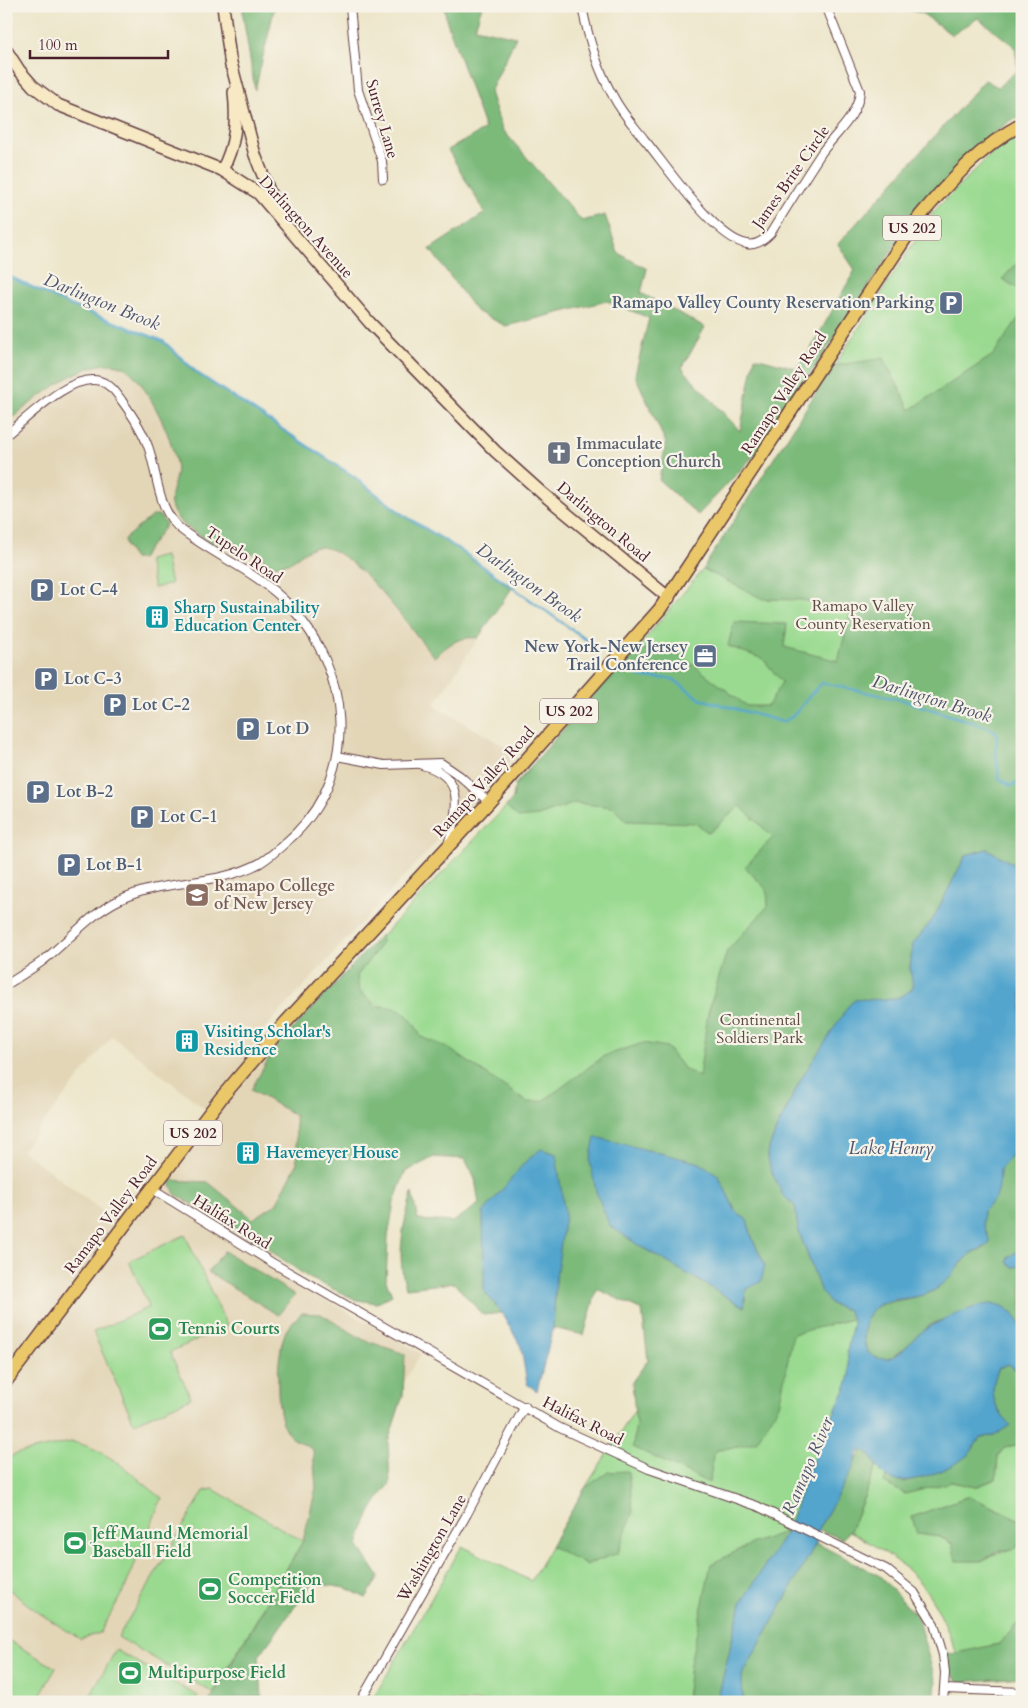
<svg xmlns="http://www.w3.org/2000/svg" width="1028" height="1708" font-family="Cardo,serif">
<rect width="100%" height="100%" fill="#f7f3e8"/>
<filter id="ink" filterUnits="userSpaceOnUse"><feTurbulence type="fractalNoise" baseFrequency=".02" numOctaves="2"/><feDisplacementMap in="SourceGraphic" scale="10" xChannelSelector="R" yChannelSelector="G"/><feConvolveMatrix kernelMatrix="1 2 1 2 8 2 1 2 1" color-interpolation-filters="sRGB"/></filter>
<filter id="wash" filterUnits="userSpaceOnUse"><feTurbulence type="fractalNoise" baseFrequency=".0096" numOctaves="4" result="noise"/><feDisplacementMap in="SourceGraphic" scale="20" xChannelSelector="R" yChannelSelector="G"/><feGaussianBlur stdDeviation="1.12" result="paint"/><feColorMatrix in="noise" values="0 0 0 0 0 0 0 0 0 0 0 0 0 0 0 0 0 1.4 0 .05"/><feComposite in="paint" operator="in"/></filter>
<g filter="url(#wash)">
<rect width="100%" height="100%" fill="#ede6ca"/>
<path fill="#e3d6b7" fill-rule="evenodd" d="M6,276L70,305L163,341L197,373L353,476L402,514L457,548L512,588L434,705L517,754L256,1038L380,1109L269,1268L421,1353L212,1702H6ZM112,1036L209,1112L122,1226L22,1150Z"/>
<g fill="#9ada90" stroke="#727c5e">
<polygon points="1022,134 1022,1249 847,1385 814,1457 787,1531 690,1665 686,1702 371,1702 462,1546 531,1581 585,1488 706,1299 510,1179 274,1049 513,799 515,785 608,678 636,650 703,569 935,210 999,146"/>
<polygon points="165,556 171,584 154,588 148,560"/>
<polygon points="185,1235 227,1326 170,1352 191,1398 134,1423 93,1332 149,1307 129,1261"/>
<path d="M71,1442C106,1447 134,1477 162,1498L125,1588L100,1633L80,1639L36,1611L6,1587V1460L15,1454Z"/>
<path d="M1022,1445V1521L969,1496L913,1517L918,1534L940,1537L981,1561C994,1554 1014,1550 1022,1541V1619L999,1644L957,1654C930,1583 915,1569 850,1531L877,1465L886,1477L884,1483L932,1485L952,1482L975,1487L996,1479L998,1456L1004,1448Z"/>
<polygon points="213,1489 303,1541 213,1693 118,1637 204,1491"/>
<polygon points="6,1639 56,1668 36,1702 6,1702"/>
<polygon points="116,1650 198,1696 195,1702 87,1701"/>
</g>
<g fill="#7bba7a" stroke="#626c52" fill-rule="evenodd">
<polygon points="243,6 275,6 255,90 243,16"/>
<polygon points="444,6 482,6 475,28 516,37 490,92 502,129 582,221 605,215 618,253 647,269 641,293 705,327 682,368 740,431 755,357 796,368 809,352 855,270 838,244 985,80 998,87 1018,70 1015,47 978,18 952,35 922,13 891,6 1022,6 1022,117 1010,121 984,141 908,226 764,445 698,515 659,480 666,443 635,375 649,318 607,301 506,326 476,311 430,249 485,213 448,150 485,129 447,22"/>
<polygon points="1022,258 1022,291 1002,279"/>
<path d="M6,275L70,305L163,341L197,373L353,476L402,514L457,548L512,588L478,638C458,636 449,645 434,657C413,632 351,543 317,547C307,548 299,557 290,562C286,564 280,564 275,566C261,559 231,536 217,545C203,536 180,527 173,511C165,493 180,480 176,463C172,441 162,419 151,400C144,388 136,375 125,368C92,349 30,404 6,423Z"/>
<path d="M1022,313V869L987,849L966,855L933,919L913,944L910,967L914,988C898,1002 882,1001 862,999L801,1079L777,1128L767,1153L782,1194L795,1206L798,1229L821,1292L831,1304L848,1310L852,1319L793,1334L779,1405L756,1442L715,1451L709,1483L633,1447L636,1423L632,1382L648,1360L642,1310L597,1289L584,1335L553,1328L556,1278L485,1258L484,1291L502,1313L483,1315L454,1283L406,1288C396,1256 403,1225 412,1193L418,1220L453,1222L479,1204L475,1179L465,1159L434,1157L405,1172L394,1202L388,1237L386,1281L392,1295L377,1303L357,1300L309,1278L264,1246L175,1194L169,1180L208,1182L253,1219L276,1204L297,1164L295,1115L251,1090L274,1049L381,935L382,943L357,976L359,991L377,1006C401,1006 411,1015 421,1037L445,1046L527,1102L543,1101L604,1056L643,1043L667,1047L683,1068L699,1077L708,1013L727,951L768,906L767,890L745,867L773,837L740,806L709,833L695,823L626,821L612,807L575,803L538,816L518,818L506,806L513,799L515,785L608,678L636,650L670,647L747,706H768L782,682L763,659L728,646L734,622L787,624L784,647L838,661L851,611L802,600L763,599L703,569L833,366L884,358L910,410L993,355ZM718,1175L736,1212L747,1220L753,1240L765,1265L746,1289L744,1307L638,1245Z"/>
<polygon points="159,515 166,524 165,526 141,559 134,559 126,547 124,539 152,516"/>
<path d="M1022,1152V1249L1018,1252L1013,1267L1022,1266V1326L1011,1311C984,1314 952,1312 929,1326C913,1336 898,1362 880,1359C871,1358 867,1351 865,1343C855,1292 905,1306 933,1291C949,1283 957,1265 971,1254C974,1251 981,1250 985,1248L988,1235L981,1225L983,1211C1003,1191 995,1196 1000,1172C1001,1166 1007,1160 1011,1155Z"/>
<polygon points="224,1251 295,1295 278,1315 208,1272"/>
<path d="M301,1313L321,1314L364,1340L405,1354L403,1395L388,1442L390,1484C374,1503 364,1521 358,1545L379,1577L366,1598L346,1588L312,1583L259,1656L262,1697L234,1698L232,1702H209L303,1541L316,1488L313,1450C306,1444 296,1442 290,1436C273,1419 276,1352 286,1331C289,1325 296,1319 301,1313Z"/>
<path d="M1008,1364C1022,1373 1021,1379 1018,1393L1022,1396V1445L1004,1448L998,1455L996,1479L975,1487L952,1482L905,1494L884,1483L886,1477L904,1482L945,1469L970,1453L980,1437L994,1436L1009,1425C994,1406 987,1392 999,1368Z"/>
<path d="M863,1450L868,1452L877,1465L850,1531L842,1539L819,1530L820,1526C827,1515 859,1453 863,1450Z"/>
<polygon points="628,1471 633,1511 618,1553 586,1565 551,1546 585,1488 608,1472"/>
<polygon points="969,1496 1022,1521 1022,1541 1016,1548 998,1552 981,1561 956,1561 952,1543 940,1537 917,1534 912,1517"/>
<polygon points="787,1531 741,1603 717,1702 686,1702 690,1664 711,1564 753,1543"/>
<polygon points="816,1543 880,1576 917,1617 936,1682 934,1702 743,1702 742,1676"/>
<polygon points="1022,1619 1022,1677 960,1682 950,1673 946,1655 999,1644"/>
</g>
<g fill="#53a5ce" stroke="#4e627c">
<path d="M987,849L1022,869V1152L1011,1155L1000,1170L999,1188L996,1198L983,1211C981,1228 987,1228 990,1243C984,1249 977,1249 971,1254C957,1265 949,1283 933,1291C910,1304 870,1291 865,1327C864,1334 863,1343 867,1350C870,1357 879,1359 886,1359C900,1358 911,1340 921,1332C935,1322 979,1302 995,1304C1006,1305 1016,1315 1021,1325C1025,1333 1022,1383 1022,1396L1018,1394L1017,1385L1021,1379L1018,1371L1008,1364L999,1368C988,1390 993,1408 1010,1425L994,1436L980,1437C977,1442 974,1449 970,1453C957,1467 901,1491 885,1476C876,1468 874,1455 863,1450L858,1453L853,1468L820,1526L816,1543L742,1676L743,1702H717L741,1603L787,1531L814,1457L847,1385L850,1375L847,1352L853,1322L848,1310L831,1304L821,1292L798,1229L795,1206L782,1194L770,1168L767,1153L777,1128L801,1079L849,1005L855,1000C879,997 893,1006 913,988L910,967L913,944L933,919L966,855Z"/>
<polygon points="595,1137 700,1163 718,1175 736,1212 747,1220 753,1240 765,1265 761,1282 746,1289 744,1307 638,1245 610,1226 596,1192 590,1161"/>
<polygon points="541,1149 556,1154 565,1215 556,1278 553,1328 537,1391 527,1384 521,1347 502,1313 484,1291 483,1213 525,1162"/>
<polygon points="1022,1249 1022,1266 1013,1267 1007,1262 1008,1257"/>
</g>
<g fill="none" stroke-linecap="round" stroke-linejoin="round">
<g stroke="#53a5ce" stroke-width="2.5">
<polyline points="6,275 70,305 163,341 197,373 353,476 402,514 457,548 612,658"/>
<path d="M619,663L640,677L673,679L700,699L783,722C803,712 806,694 823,683L902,700L987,727L997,732L996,754L999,778L1010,786L1022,781"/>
</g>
</g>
</g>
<g filter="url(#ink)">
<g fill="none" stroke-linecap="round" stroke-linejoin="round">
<defs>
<g id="minor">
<polyline points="350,6 358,90 382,161 383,179"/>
<path d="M582,6C588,38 597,68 613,96C621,112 633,125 644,139C665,164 715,239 747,244C756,246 764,240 770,234C787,207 804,179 822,152C836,133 858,116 860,91L826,6"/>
<path d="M6,435C28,418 70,373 100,381C110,384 116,392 122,401C133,416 143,431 149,449C158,477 158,513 183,531C219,558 259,573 290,606C350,671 360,769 295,834C284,844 273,855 260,863C216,887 164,878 119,900C89,915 70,939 44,960C32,969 19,977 6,985"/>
<polyline points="337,756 384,765 441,763 460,776 489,802"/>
<path d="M422,765C465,776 458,807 449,841"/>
<polyline points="151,1188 271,1262 560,1428 649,1469 757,1506 886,1569 914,1592 934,1624 943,1655 945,1673 943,1702"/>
<polyline points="6,1362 15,1369"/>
<polyline points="945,1689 1022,1692"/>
<polyline points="360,1702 467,1514 525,1406"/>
</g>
<g id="secondary">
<polyline points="223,6 231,66"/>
<polyline points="6,50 19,70 33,86 58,105 222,170 258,193 370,323 495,451 543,494 669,598"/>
<polyline points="230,59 255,155 275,206"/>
<path d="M222,170C236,144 237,121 234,92"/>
</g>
<path id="primary" d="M6,1381L221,1098L286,1022L489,802L660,609L920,216C950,181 981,146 1022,124"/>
</defs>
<use href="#minor" stroke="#623d43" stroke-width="10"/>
<use href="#secondary" stroke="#623d43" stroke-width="14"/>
<use href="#primary" stroke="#623d43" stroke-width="15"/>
<use href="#minor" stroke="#fff" stroke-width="8"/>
<use href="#secondary" stroke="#f7e9c3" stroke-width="11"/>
<use href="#primary" stroke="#eac769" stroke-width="12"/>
</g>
</g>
<defs>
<symbol id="parking-square" viewBox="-11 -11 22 22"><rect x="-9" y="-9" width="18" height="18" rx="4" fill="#5c6f8a" stroke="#f7f3e8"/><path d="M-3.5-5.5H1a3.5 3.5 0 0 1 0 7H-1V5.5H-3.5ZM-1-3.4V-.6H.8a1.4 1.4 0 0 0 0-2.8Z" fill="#fff"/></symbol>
<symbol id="church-square" viewBox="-11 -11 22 22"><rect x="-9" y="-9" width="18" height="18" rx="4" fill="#6b7280" stroke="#f7f3e8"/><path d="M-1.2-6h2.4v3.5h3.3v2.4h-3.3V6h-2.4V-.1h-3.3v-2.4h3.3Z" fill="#fff"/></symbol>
<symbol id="building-square" viewBox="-11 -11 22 22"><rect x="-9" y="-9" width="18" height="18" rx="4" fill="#0f9aa8" stroke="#f7f3e8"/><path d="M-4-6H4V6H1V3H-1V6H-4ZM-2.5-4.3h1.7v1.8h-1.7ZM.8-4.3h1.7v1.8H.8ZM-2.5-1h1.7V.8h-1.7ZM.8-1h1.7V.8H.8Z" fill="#fff"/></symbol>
<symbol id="office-square" viewBox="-11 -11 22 22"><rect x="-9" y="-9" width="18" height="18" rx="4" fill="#5c6f8a" stroke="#f7f3e8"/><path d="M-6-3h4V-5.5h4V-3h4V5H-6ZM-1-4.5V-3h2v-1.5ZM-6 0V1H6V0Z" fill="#fff"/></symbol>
<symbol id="university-square" viewBox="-11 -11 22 22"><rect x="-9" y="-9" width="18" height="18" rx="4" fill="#8d6e63" stroke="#f7f3e8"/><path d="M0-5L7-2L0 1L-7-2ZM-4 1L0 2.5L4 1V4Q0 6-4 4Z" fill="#fff"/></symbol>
<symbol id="stadium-square" viewBox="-11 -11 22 22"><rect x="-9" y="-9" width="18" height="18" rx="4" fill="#2e9e5b" stroke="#f7f3e8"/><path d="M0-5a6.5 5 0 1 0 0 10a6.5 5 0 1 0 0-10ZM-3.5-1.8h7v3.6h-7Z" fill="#fff"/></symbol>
</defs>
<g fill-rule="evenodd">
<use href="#parking-square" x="937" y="289" width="28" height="28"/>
<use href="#church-square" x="545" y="439" width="28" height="28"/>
<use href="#parking-square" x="28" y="576" width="28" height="28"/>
<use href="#building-square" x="143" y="603" width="28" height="28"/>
<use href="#office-square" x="691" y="642" width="28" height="28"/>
<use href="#parking-square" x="32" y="665" width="28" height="28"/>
<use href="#parking-square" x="101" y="691" width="28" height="28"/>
<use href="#parking-square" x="234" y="715" width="28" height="28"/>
<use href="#parking-square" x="24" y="778" width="28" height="28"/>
<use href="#parking-square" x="128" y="803" width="28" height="28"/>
<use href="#parking-square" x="55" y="851" width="28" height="28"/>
<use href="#university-square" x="183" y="881" width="28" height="28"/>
<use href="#building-square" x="173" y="1027" width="28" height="28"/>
<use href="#building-square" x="234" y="1139" width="28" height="28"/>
<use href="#stadium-square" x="146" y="1315" width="28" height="28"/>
<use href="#stadium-square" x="61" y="1529" width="28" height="28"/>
<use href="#stadium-square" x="196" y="1575" width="28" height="28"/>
<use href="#stadium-square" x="116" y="1659" width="28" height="28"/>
</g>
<g text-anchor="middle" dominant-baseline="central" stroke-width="4.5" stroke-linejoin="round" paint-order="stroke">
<g fill="#f7f3e8" stroke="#7e5f64" stroke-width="1">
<rect x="883" y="215.5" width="58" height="25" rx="4"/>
<rect x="540" y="698.5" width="58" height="25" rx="4"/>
<rect x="164" y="1120.5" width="58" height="25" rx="4"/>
</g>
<g font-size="15" font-weight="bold" fill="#4a1f2b">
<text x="912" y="228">US 202</text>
<text x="569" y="711">US 202</text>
<text x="193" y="1133">US 202</text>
</g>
<g font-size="16" fill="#4a1f2b" stroke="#f7f3e8">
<text transform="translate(382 119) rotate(74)">Surrey Lane</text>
<text transform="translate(791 177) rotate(-55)">James Brite Circle</text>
<text transform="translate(306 227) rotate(48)">Darlington Avenue</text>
<text transform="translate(784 393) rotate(-57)">Ramapo Valley Road</text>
<text transform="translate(603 522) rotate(40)">Darlington Road</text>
<text transform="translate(244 555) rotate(34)">Tupelo Road</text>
<text transform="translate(484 782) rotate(-48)">Ramapo Valley Road</text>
<text transform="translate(111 1215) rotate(-53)">Ramapo Valley Road</text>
<text transform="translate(232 1222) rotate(32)">Halifax Road</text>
<text transform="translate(583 1421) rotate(27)">Halifax Road</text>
<text transform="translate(432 1548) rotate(-60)">Washington Lane</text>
</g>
<g font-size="16" font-weight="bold" fill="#4e5e75" stroke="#f7f3e8" text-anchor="start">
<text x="934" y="303" text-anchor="end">Ramapo Valley County Reservation Parking</text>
<text x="60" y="590">Lot C-4</text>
<text x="688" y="647" text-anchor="end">New York-New Jersey<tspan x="688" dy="18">Trail Conference</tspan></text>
<text x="64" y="679">Lot C-3</text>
<text x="132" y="705">Lot C-2</text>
<text x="266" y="729">Lot D</text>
<text x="56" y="792">Lot B-2</text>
<text x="160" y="817">Lot C-1</text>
<text x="86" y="865">Lot B-1</text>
</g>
<g font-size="16" font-weight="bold" fill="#5b616d" stroke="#f7f3e8" text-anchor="start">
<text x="576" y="444">Immaculate<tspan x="576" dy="18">Conception Church</tspan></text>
</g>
<g font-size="16" fill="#5e4e44" stroke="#f7f3e8">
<text x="863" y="606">Ramapo Valley<tspan x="863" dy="18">County Reservation</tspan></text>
<text x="760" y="1020">Continental<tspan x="760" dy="18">Soldiers Park</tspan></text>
</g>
<g font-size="16" font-weight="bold" fill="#0d838f" stroke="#f7f3e8" text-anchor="start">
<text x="174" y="608">Sharp Sustainability<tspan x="174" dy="18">Education Center</tspan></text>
<text x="204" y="1032">Visiting Scholar's<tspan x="204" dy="18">Residence</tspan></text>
<text x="266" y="1153">Havemeyer House</text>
</g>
<g font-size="16" font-weight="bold" fill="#785e54" stroke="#f7f3e8" text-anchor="start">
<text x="214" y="886">Ramapo College<tspan x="214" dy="18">of New Jersey</tspan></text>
</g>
<g font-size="16" font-weight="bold" fill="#27864d" stroke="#f7f3e8" text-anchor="start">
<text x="178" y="1329">Tennis Courts</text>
<text x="92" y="1534">Jeff Maund Memorial<tspan x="92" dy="18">Baseball Field</tspan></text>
<text x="228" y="1580">Competition<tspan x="228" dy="18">Soccer Field</tspan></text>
<text x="148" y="1673">Multipurpose Field</text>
</g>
<g font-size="18" font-style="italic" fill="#4e556c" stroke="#f7f3e8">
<text transform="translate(102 302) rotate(22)">Darlington Brook</text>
<text transform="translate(529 583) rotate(35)">Darlington Brook</text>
<text transform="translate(932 699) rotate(17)">Darlington Brook</text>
<text x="891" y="1148">Lake Henry</text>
<text transform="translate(808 1466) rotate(-67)">Ramapo River</text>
</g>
</g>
<rect width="1028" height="1708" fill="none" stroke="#f7f3e8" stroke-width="25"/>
<path d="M30 50v8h138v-8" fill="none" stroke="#4a1f2b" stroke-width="2.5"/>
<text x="38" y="50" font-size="15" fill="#4a1f2b" stroke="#f7f3e8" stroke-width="4" paint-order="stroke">100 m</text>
</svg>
